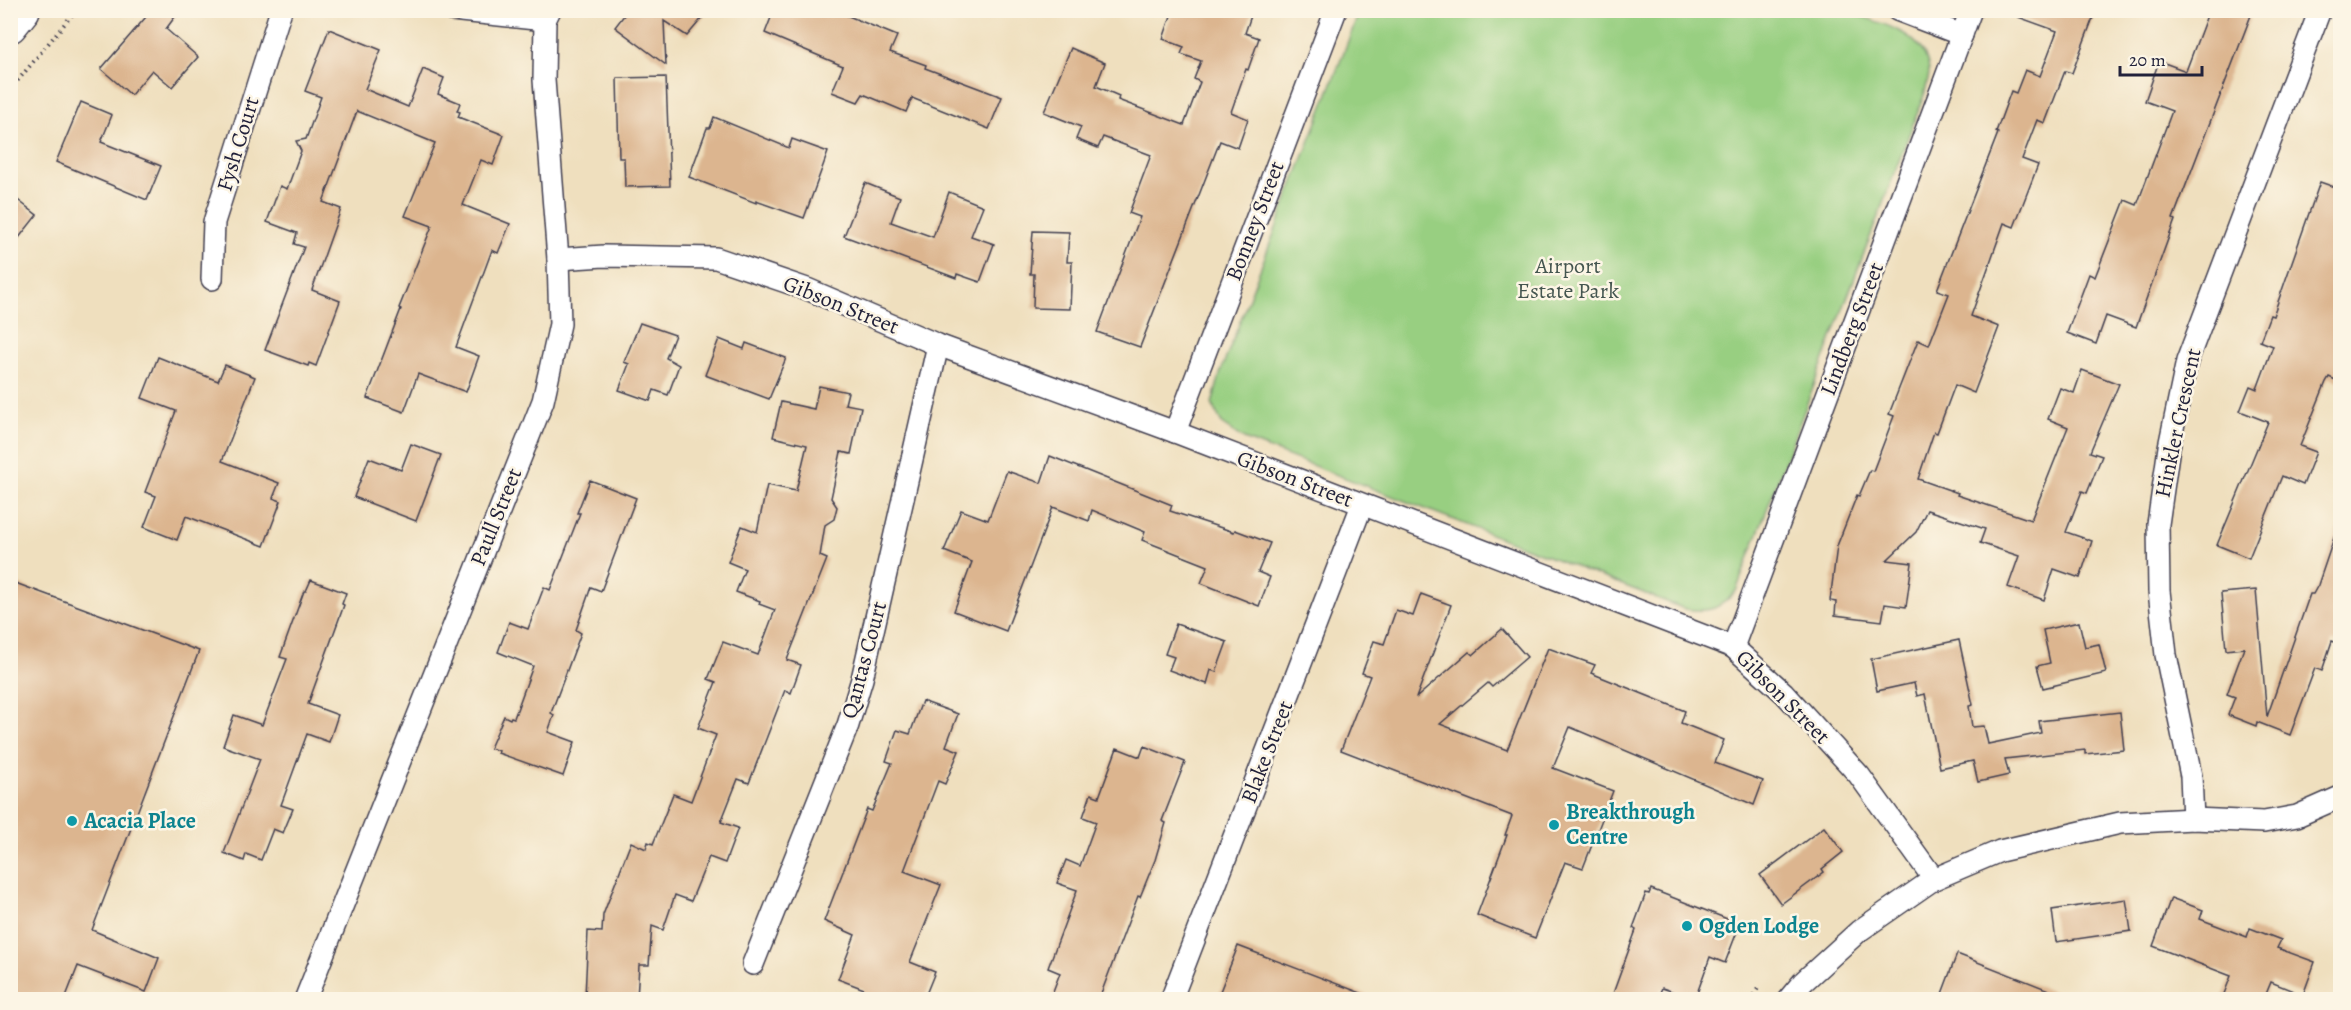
<svg xmlns="http://www.w3.org/2000/svg" width="2351" height="1010" font-family="Alegreya,serif">
<rect width="100%" height="100%" fill="#fcf5e5"/>
<filter id="ink" filterUnits="userSpaceOnUse"><feTurbulence type="fractalNoise" baseFrequency=".0167" numOctaves="2"/><feDisplacementMap in="SourceGraphic" scale="12" xChannelSelector="R" yChannelSelector="G"/><feConvolveMatrix kernelMatrix="1 2 1 2 8 2 1 2 1" color-interpolation-filters="sRGB"/></filter>
<filter id="wash" filterUnits="userSpaceOnUse"><feTurbulence type="fractalNoise" baseFrequency=".008" numOctaves="4" result="noise"/><feDisplacementMap in="SourceGraphic" scale="24" xChannelSelector="R" yChannelSelector="G"/><feGaussianBlur stdDeviation="1.35" result="paint"/><feColorMatrix in="noise" values="0 0 0 0 0 0 0 0 0 0 0 0 0 0 0 0 0 1.4 0 .05"/><feComposite in="paint" operator="in"/></filter>
<g filter="url(#wash)">
<rect width="100%" height="100%" fill="#efdfbe"/>
<path fill="#98cf81" stroke="#5d785e" stroke-width="1.5" d="M1360,10L1845,11C1876,22 1926,31 1929,71C1929,78 1926,88 1924,95L1736,591C1720,609 1709,613 1685,609L1244,439L1223,425L1212,404L1221,371Z"/>
<g id="blocks">
<g fill="#dcb58f">
<polygon points="152,10 180,10 166,29 198,57 172,87 152,70 131,95 101,69"/>
<polygon points="628,10 709,10 687,36 664,21 666,65 615,27"/>
<polygon points="774,10 848,10 846,15 897,36 890,52 926,65 925,68 1002,97 989,129 912,98 906,112 863,94 858,102 832,92 843,66 765,33"/>
<polygon points="1173,10 1253,10 1245,33 1259,38 1248,70 1246,69 1231,112 1248,119 1238,148 1220,141 1140,347 1097,332 1140,217 1129,213 1151,155 1103,137 1098,148 1076,139 1081,127 1044,112 1071,48 1105,63 1096,86 1119,96 1118,100 1184,125 1200,82 1194,79 1201,61 1181,54 1184,47 1163,39"/>
<polygon points="2007,10 2096,10 2072,73 2065,71 2045,123 2037,120 2022,159 2038,165 2014,227 2004,223 1971,316 1999,327 1974,393 1955,385 1937,433 1934,432 1918,479 1958,493 1957,495 2031,520 2068,427 2048,419 2060,388 2074,393 2082,370 2119,384 2090,452 2102,456 2087,493 2082,491 2066,532 2092,541 2080,578 2054,569 2044,600 2008,587 2019,556 1980,543 1985,529 1927,510 1916,532 1887,560 1912,563 1906,607 1885,604 1882,621 1835,615 1836,602 1830,601 1837,546 1857,495 1859,496 1870,470 1873,471 1894,416 1889,414 1918,340 1929,345 1949,294 1937,290 1998,133 1996,132 2011,91 2016,93 2025,70 2040,76 2057,31 2007,13"/>
<polygon points="2209,10 2253,10 2173,219 2175,220 2136,327 2106,316 2096,344 2067,333 2089,274 2095,277 2125,200 2137,205 2172,111 2145,101 2159,61 2186,71"/>
<polygon points="329,29 381,50 365,89 408,107 423,69 444,78 438,94 460,103 457,111 460,112 458,117 504,135 493,165 481,160 463,205 510,224 498,253 492,250 456,347 479,356 466,392 418,374 404,412 367,398 401,309 399,308 432,226 405,216 435,143 357,111 323,202 341,209 312,290 340,301 316,366 309,363 308,366 265,350 304,247 294,244 297,233 267,222 280,186 287,189 301,151 296,141 306,139 321,97 305,91"/>
<polygon points="666,77 670,186 625,187 624,158 619,158 617,78"/>
<polygon points="81,102 112,115 101,142 161,166 147,200 56,162"/>
<polygon points="714,117 789,148 792,139 828,152 804,218 756,201 756,203 689,177 707,128 710,128"/>
<polygon points="2320,182 2340,189 2340,382 2329,377 2326,382 2300,446 2316,452 2303,485 2282,476 2249,558 2217,545 2268,422 2240,411 2250,386 2257,389 2273,346 2260,341 2270,315 2273,316"/>
<polygon points="865,183 900,197 891,222 933,237 949,192 983,206 971,236 994,244 980,282 957,274 956,278 844,236"/>
<polygon points="10,194 37,215 10,249"/>
<polygon points="1033,231 1069,232 1067,262 1072,262 1070,309 1033,308 1034,274 1030,274"/>
<polygon points="640,323 675,335 666,358 679,365 668,395 654,390 650,401 619,390 629,364 624,362"/>
<polygon points="719,339 744,349 746,343 786,358 769,399 705,375"/>
<polygon points="158,357 218,381 225,365 255,377 222,461 279,483 273,498 281,501 264,546 186,516 177,540 144,527 156,496 145,492 176,411 142,398"/>
<polygon points="819,386 848,392 845,404 861,407 851,454 841,452 831,498 837,507 834,519 825,525 820,556 827,559 787,660 801,665 791,693 785,690 749,783 738,779 721,822 738,828 725,863 709,857 691,901 675,895 663,930 652,926 649,965 639,965 637,999 585,997 588,931 602,932 603,915 631,842 646,849 648,842 653,844 673,794 691,801 716,735 698,728 716,682 708,679 723,642 758,655 775,610 759,604 760,601 736,592 745,569 728,562 742,526 757,532 767,485 796,491 807,445 773,437 781,402 814,409"/>
<polygon points="411,444 441,455 416,521 354,497 369,458 401,470"/>
<polygon points="1050,456 1172,505 1170,511 1234,532 1235,530 1270,543 1258,572 1270,577 1259,606 1201,583 1208,566 1142,540 1145,532 1092,510 1089,521 1053,507 1006,631 954,611 972,562 944,551 961,510 988,520 1007,471 1041,483"/>
<polygon points="590,480 636,498 601,591 591,587 576,630 581,633 551,713 554,715 548,732 575,742 563,776 498,753 499,751 490,748 504,716 510,719 511,717 514,718 533,666 498,652 509,622 528,629 544,587 550,590 580,513 577,513"/>
<polygon points="2338,526 2340,527 2340,644 2332,641 2322,671 2315,668 2290,735 2257,722 2256,726 2228,715 2235,697 2227,694 2244,648 2226,650 2221,593 2256,590 2267,717 2310,594 2313,594 2318,585"/>
<polygon points="311,580 346,593 342,604 344,605 308,704 338,715 329,742 307,734 281,805 293,809 283,833 273,829 261,860 246,854 244,861 224,853 260,759 223,746 234,715 262,725 287,659 280,657 304,591 306,591"/>
<polygon points="10,581 199,651 92,930 159,958 146,992 78,966 65,999 32,999 10,991"/>
<polygon points="1421,594 1451,605 1416,698 1469,652 1473,655 1502,629 1527,657 1492,687 1488,683 1440,724 1507,750 1548,648 1595,665 1591,673 1685,711 1681,723 1724,740 1715,763 1763,781 1754,805 1570,727 1553,768 1613,791 1583,868 1565,862 1535,938 1477,915 1507,835 1505,835 1512,816 1341,750 1370,676 1362,673 1374,641 1384,644 1396,610 1413,616"/>
<polygon points="2079,622 2085,647 2099,644 2106,673 2043,688 2037,666 2050,663 2043,630"/>
<polygon points="1176,624 1227,642 1216,672 1211,670 1207,684 1169,670 1174,657 1165,654"/>
<polygon points="1959,640 1973,705 1969,706 1972,727 1984,726 1988,744 2041,733 2039,721 2120,712 2124,750 2085,754 2085,750 2005,759 2009,775 1978,782 1973,761 1940,768 1925,694 1917,696 1914,683 1877,691 1871,659"/>
<polygon points="922,701 958,714 946,746 959,751 945,784 938,781 904,871 941,885 910,962 935,972 924,999 860,999 864,989 838,979 855,935 824,921 867,809 872,811 892,763 886,761 897,730 910,734"/>
<polygon points="1144,746 1185,762 1162,821 1166,823 1155,860 1140,897 1138,896 1099,999 1050,999 1060,973 1048,968 1077,890 1057,883 1066,860 1080,866 1096,822 1083,817 1091,794 1099,797 1117,748 1140,757"/>
<polygon points="1824,827 1843,852 1822,869 1824,872 1781,904 1760,875"/>
<polygon points="1651,889 1740,924 1725,963 1710,957 1695,999 1662,988 1657,999 1611,999 1636,930 1633,928 1646,893 1649,894"/>
<polygon points="2171,898 2203,910 2200,919 2247,937 2250,928 2281,940 2277,948 2315,962 2303,995 2271,982 2264,999 2222,999 2231,976 2153,946"/>
<polygon points="2126,899 2131,931 2056,942 2052,910"/>
<polygon points="1238,946 1374,998 1373,999 1217,999"/>
<polygon points="1957,954 2069,998 2069,999 1940,999"/>
</g>
</g>
</g>
<g filter="url(#ink)">
<use href="#blocks" fill-opacity="0" stroke="#413e4f" stroke-width="1.5"/>
<g fill="none" stroke-linecap="round" stroke-linejoin="round">
<defs>
<g id="street">
<polyline points="451,10 545,20"/>
<polyline points="1897,10 1962,35"/>
<polyline points="558,259 604,256 716,258 807,289 938,345 1175,432 1733,647 1784,693 1859,775 1934,879"/>
<polyline points="212,279 214,222 281,10"/>
<polyline points="1175,432 1336,10"/>
<polyline points="1733,647 1971,10"/>
<polyline points="2193,819 2191,776 2166,655 2159,591 2158,524 2169,447 2187,361 2320,10"/>
<polyline points="753,964 848,725 862,679 938,345"/>
<polyline points="305,1000 543,401 560,324 558,259 544,80 545,20 550,10"/>
<polyline points="1171,1000 1362,505"/>
<polyline points="1788,1000 1803,982 1859,931 1934,879 2000,851 2120,823 2193,819 2264,822 2297,816 2340,797"/>
</g>
<polyline id="highway" points="10,26 23,10"/>
</defs>
<use href="#street" stroke="#413e4f" stroke-width="24"/>
<use href="#highway" stroke="#413e4f" stroke-width="36"/>
<g stroke="#413e4f" stroke-width="4" stroke-dasharray="1.5 4.5" stroke-linecap="butt">
<polyline points="10,90 76,10"/>
<polyline points="1750,1000 1759,987"/>
</g>
<use href="#street" stroke="#fff" stroke-width="21"/>
<use href="#highway" stroke="#fff" stroke-width="33"/>
</g>
</g>
<g fill="#0f9aa8" stroke="#fcf5e5" stroke-width="2">
<circle cx="72" cy="821" r="6"/>
<circle cx="1554" cy="825" r="6"/>
<circle cx="1687" cy="926" r="6"/>
</g>
<g text-anchor="middle" dominant-baseline="central" stroke-width="5" stroke-linejoin="round" paint-order="stroke">
<g font-size="22" fill="#22223b" stroke="#fcf5e5">
<text transform="translate(238 144) rotate(-73)">Fysh Court</text>
<text transform="translate(1255 221) rotate(-69)">Bonney Street</text>
<text transform="translate(841 305) rotate(22)">Gibson Street</text>
<text transform="translate(1852 329) rotate(-69)">Lindberg Street</text>
<text transform="translate(2178 423) rotate(-78)">Hinkler Crescent</text>
<text transform="translate(1295 479) rotate(21)">Gibson Street</text>
<text transform="translate(496 517) rotate(-68)">Paull Street</text>
<text transform="translate(864 660) rotate(-75)">Qantas Court</text>
<text transform="translate(1783 697) rotate(45)">Gibson Street</text>
<text transform="translate(1267 752) rotate(-69)">Blake Street</text>
</g>
<g font-size="22" fill="#455650" stroke="#fcf5e5">
<text x="1568" y="266">Airport<tspan x="1568" dy="25">Estate Park</tspan></text>
</g>
<g font-size="22" font-weight="bold" fill="#0d838f" stroke="#fcf5e5" text-anchor="start">
<text x="1566" y="812">Breakthrough<tspan x="1566" dy="25">Centre</tspan></text>
<text x="84" y="821">Acacia Place</text>
<text x="1699" y="926">Ogden Lodge</text>
</g>
</g>
<rect width="2351" height="1010" fill="none" stroke="#fcf5e5" stroke-width="36"/>
<path d="M2120 66v9h82v-9" fill="none" stroke="#22223b" stroke-width="3"/>
<text x="2129" y="66" font-size="18" fill="#22223b" stroke="#fcf5e5" stroke-width="4.5" paint-order="stroke">20 m</text>
</svg>
